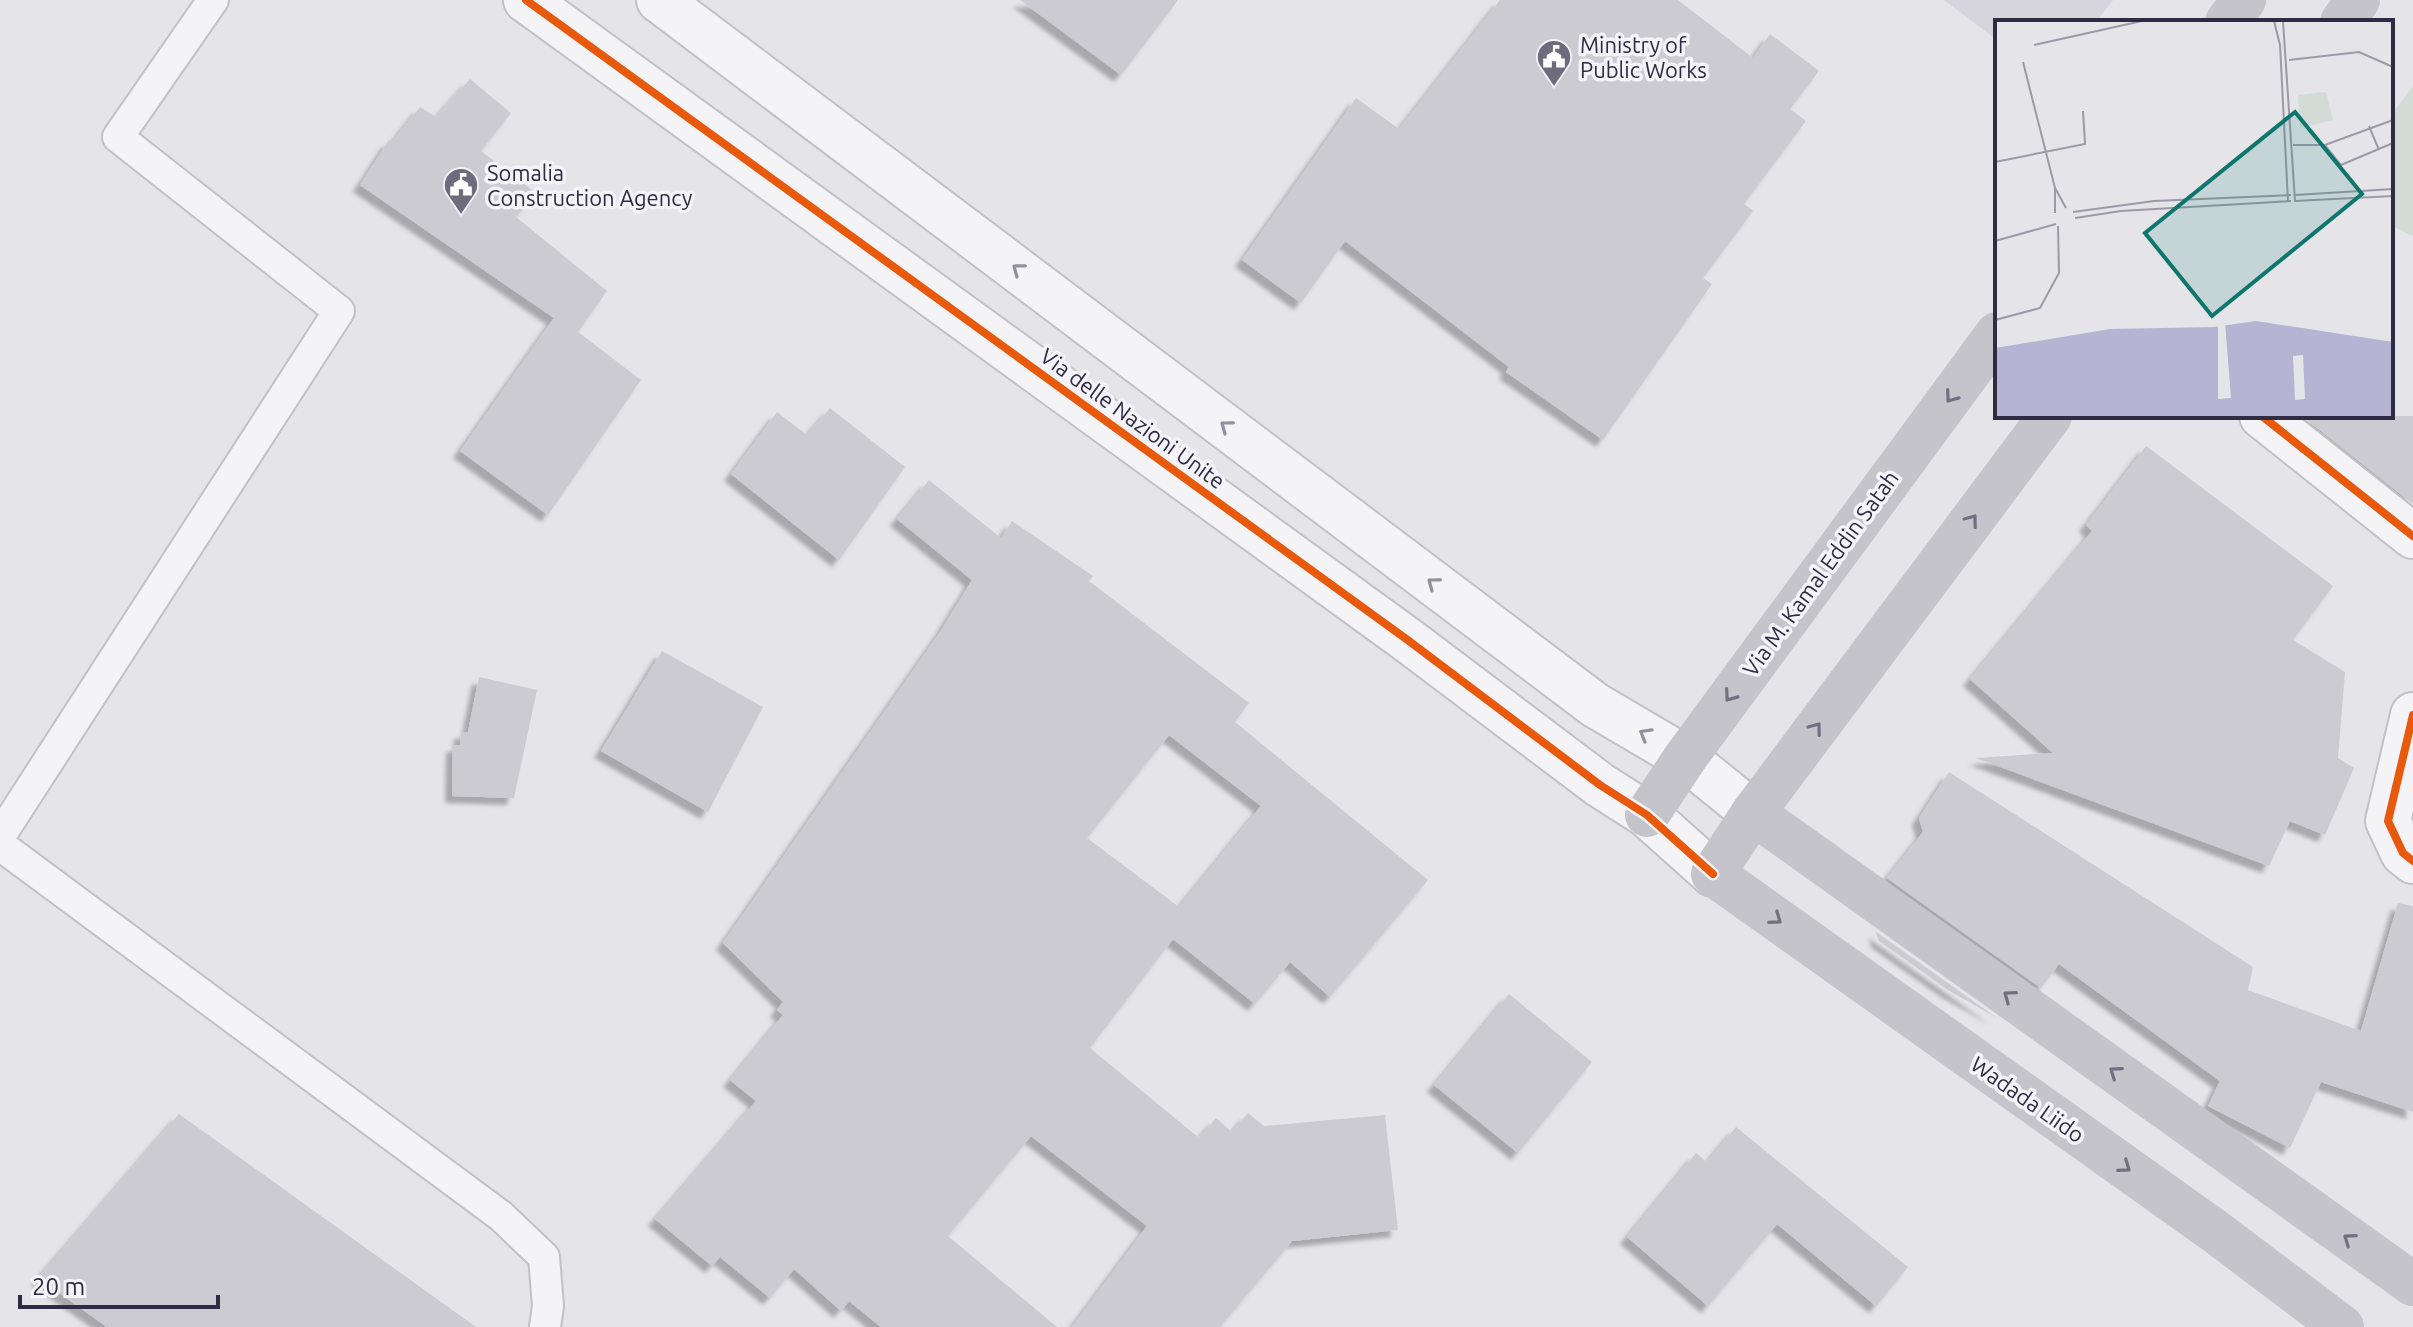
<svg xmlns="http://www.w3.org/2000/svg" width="2413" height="1327" font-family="Ubuntu,sans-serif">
<defs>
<filter id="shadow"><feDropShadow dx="-7" dy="7" stdDeviation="2" flood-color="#0004"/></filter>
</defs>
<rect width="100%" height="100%" fill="#e5e4e9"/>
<polygon fill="#d6d5de" points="1944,0 2113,0 2096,22 1997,22 1997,40"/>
<polygon fill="#d3dbd7" points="2413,86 2413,236 2391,225 2391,115"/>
<g fill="#cccbd1" fill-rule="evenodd" filter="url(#shadow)">
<polygon points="1020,0 1178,0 1121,75"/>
<polygon points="1500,0 1678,0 1753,58 1770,34 1819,71 1790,109 1806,121 1744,204 1753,211 1703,278 1712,284 1603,440 1506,372 1509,367 1345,241 1301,303 1242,260 1356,98 1399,129"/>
<polygon points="470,79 511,113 481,151 536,193 516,217 607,291 578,332 641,380 548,515 460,451 554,318 360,185 389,140 392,142 420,107 436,117"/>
<polygon points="830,408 905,467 839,560 731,474 777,412 807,435"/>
<polygon points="2302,416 2413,416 2413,504"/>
<polygon points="2146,446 2333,586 2293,640 2345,672 2338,758 2354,768 2325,835 2290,821 2269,866 1976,758 2053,753 1970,679 2092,531 2086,525"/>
<path d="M929,480L1001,538L1012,521L1093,576L1089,581L1249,703L1235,722L1428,880L1330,997L1290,962L1255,1004L1173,939L1090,1048L1199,1138L1216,1118L1232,1132L1248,1113L1264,1126L1385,1115L1398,1230L1292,1241L1220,1327H1072L1147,1226L1031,1136L948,1236L1057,1327H881L849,1301L841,1311L794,1269L770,1298L720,1257L712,1266L655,1219L756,1101L730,1080L783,1015L777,1010L783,1002L723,943L942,629L972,580L897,519ZM1169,735L1261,806L1179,907L1087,838Z"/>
<polygon points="662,651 763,707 708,812 601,751"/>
<polygon points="479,677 537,690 514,798 452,796 453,745 460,745 461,732 468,732"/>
<polygon points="1949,772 2253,967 2248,990 2361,1031 2398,903 2413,906 2413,1112 2321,1082 2290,1148 2208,1106 2220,1081 2059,964 2041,988 1887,878 1923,832 1919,818"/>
<polygon points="1875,931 1997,1018 1948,990 1879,941"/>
<polygon points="1509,994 1592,1062 1518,1153 1434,1085"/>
<polygon points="179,1114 476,1327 107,1327 38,1278"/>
<polygon points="1736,1127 1908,1267 1876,1306 1777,1224 1708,1306 1627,1237 1696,1153 1707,1162"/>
</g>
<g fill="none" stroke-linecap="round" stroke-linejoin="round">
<defs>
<g id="service">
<polyline points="0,836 339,311 118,137 213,0"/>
<polyline points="0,845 501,1216 544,1257 548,1306 545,1327"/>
</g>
<g id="minor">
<polyline points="2262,416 2413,536"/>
<polyline points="2413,715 2388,821 2403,853 2413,861"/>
</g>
<g id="tertiary">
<polyline points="526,0 1409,641 1600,785 1647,815 1713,874"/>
<polyline points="659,0 1595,705 1685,758 1753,813"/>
</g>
</defs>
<use href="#service" stroke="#c2c1c6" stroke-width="34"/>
<use href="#minor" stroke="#c2c1c6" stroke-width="48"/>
<use href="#tertiary" stroke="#c2c1c6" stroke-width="48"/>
<use href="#service" stroke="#f4f4f6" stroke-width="30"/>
<use href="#minor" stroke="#f4f4f6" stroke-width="44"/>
<use href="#tertiary" stroke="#f4f4f6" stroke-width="44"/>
<g stroke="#c5c4cb" stroke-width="44">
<polyline points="2227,22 2244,0"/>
<polyline points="2342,22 2358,0"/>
<polyline points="2050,416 1753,813 1713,874 2216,1232 2342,1327"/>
<polyline points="1753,813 2413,1284"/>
<polyline points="1647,815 1685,758 1997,334"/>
</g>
<defs>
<g id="cycleway">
<polyline points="526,0 1409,641 1600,785 1647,815 1713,874"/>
<polyline points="2262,416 2413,536"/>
<polyline points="2413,715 2388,821 2403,853 2413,861"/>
</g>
</defs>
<use href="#cycleway" stroke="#f3f3f8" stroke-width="13"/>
<use href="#cycleway" stroke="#e8590c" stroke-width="8"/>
</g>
<defs><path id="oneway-chevron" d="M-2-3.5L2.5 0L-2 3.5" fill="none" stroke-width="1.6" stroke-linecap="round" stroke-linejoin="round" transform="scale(2)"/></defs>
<g stroke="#91909c">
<use href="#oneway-chevron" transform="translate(1018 269) rotate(-143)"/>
<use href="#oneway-chevron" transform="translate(1226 426) rotate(-143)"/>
<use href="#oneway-chevron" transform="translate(1433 583) rotate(-143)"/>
<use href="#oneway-chevron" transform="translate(1645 734) rotate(-150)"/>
</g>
<g stroke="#727080">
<use href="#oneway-chevron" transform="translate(1951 397) rotate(126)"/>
<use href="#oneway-chevron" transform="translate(1972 520) rotate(-53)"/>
<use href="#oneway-chevron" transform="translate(1730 696) rotate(126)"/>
<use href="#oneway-chevron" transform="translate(1816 728) rotate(-53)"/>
<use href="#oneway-chevron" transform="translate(1776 919) rotate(36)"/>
<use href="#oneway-chevron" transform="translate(2009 996) rotate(-144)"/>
<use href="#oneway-chevron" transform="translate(2115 1072) rotate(-145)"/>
<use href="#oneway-chevron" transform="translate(2125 1167) rotate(35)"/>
<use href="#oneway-chevron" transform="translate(2349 1239) rotate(-145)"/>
</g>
<defs>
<symbol id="civic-pin" viewBox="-11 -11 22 30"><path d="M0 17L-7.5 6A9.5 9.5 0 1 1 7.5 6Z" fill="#6e6c7c" stroke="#f3f3f8"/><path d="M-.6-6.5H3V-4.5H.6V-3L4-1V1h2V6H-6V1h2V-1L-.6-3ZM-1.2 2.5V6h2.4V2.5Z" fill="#fff"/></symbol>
</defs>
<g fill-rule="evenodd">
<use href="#civic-pin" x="1534" y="37" width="40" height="54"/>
<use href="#civic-pin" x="441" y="165" width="40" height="54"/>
</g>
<g text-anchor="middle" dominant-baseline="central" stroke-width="7" stroke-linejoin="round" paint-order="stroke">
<g font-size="22" fill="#2e2b42" stroke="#f3f3f8" text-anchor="start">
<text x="1580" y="44">Ministry of<tspan x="1580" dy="25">Public Works</tspan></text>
<text x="487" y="172">Somalia<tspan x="487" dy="25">Construction Agency</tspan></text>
</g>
<g font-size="22" fill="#2e2b42" stroke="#f3f3f8">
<text transform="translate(1133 418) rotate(36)">Via delle Nazioni Unite</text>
<text transform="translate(1820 573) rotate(-54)">Via M. Kamal Eddin Satah</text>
<text transform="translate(2028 1099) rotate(35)">Wadada Liido</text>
</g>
</g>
<g transform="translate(1995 20)">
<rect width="398" height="398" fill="#e5e4e9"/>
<path d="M331,72L338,100L305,108L303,75Z" fill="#d3dbd7"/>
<path d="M261,301L398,322V397H0V328L115,309L219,307Z" fill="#b5b4d3"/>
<path d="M230,302L236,378L223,379V303ZM308,335L310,379L300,380L298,336Z" fill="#e5e4e9"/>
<path fill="none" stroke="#9c9aa6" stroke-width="2" d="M279,1L285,25L293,181M288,1L300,181L398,176M39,25L147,1M294,40L364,32L398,47M28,42L60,168L71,188M374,106L384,130M298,125H330L398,100M330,125L346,145L398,123M0,142L90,124L88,91M300,175L398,169M78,192L159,181L296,175M60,193V168M80,198L126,191L296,181M0,221L61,204M0,300L45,288L64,253L63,206"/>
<path fill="#0f766e" fill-opacity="0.15" stroke="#0f766e" stroke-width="4" d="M300,92L367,174L217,296L150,213Z"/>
<rect width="398" height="398" fill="none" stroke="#2e2b42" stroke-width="4"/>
</g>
<path d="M20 1295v12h198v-12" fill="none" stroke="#2e2b42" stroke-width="4"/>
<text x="32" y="1295" font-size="24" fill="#2e2b42" stroke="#f3f3f8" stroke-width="6" paint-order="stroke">20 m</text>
</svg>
